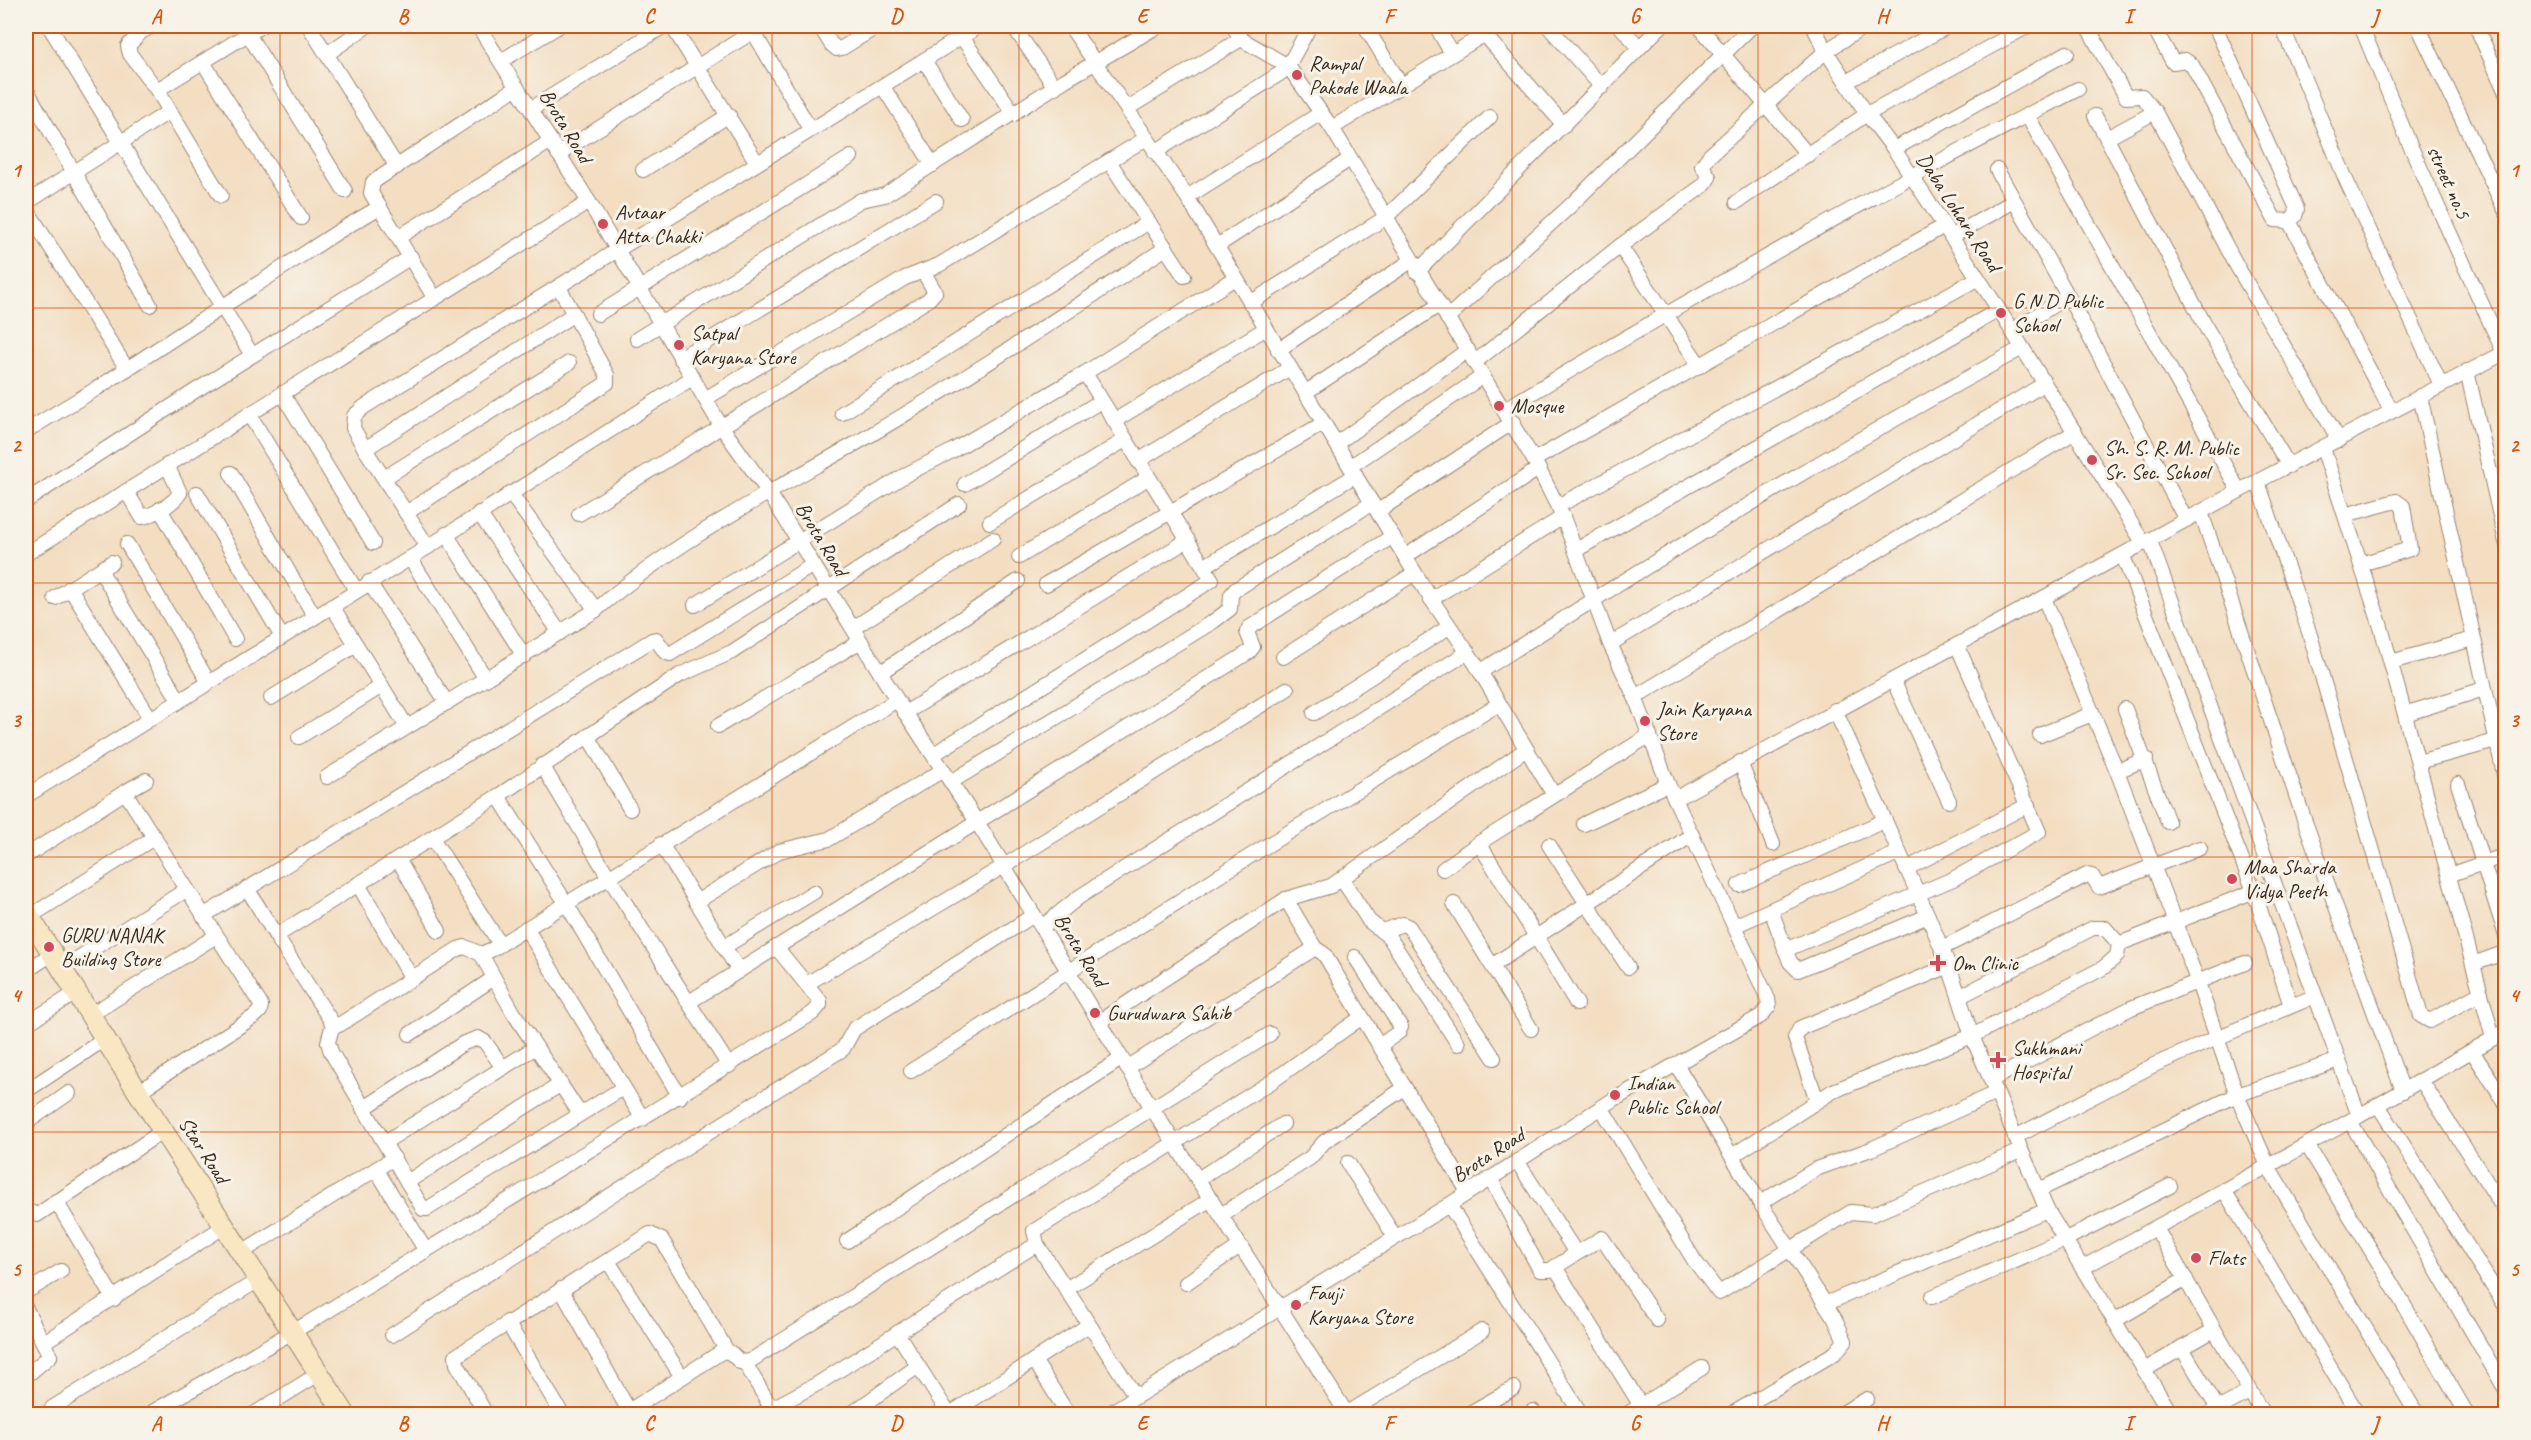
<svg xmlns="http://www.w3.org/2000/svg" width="2531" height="1440" font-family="Caveat,sans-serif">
<rect width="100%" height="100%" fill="#f7f3e8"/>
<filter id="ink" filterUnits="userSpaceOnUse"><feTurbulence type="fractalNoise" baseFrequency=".0167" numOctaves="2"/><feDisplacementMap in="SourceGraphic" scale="12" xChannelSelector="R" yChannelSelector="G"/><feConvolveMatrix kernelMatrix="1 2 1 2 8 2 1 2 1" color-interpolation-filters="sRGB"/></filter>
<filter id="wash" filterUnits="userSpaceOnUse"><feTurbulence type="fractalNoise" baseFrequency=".008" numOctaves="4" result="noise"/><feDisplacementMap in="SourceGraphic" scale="24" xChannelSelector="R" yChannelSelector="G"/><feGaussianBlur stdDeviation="1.35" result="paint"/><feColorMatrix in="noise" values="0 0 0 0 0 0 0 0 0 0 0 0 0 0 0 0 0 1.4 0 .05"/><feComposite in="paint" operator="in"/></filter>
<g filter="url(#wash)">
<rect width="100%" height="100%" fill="#f3dec2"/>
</g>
<g filter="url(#ink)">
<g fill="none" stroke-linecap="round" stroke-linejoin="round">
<defs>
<g id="street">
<polyline points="49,26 252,355"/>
<polyline points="152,26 141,32 128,46 130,54 157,90 261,26"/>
<polyline points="309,26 397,167"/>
<polyline points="478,26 589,202 721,426 769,493 897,700 977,822 1152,1108 1280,1308 1449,1205 1613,1100 1761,1016 1769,1006 1768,999 1668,784 1635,697 1610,644 1563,517 1534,460 1332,128 1288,66 1241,39 1233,26"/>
<polyline points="672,26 756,161"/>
<polyline points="750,26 810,129"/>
<polyline points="820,26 831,44 837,49 842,48 878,26"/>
<polyline points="1013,26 1055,87"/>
<polyline points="1070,26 1187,197 1372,503 1431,599 1475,663 1554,795"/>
<polyline points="1365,26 1401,85"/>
<polyline points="1436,26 1452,54"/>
<polyline points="1548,26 1602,87"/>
<polyline points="1620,26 1638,46"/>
<polyline points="1699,26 1808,155"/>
<polyline points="1813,26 1826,51 1867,114 1894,149 1999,310 2144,544"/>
<polyline points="2087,26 2126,97 2142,96 2155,112 2238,268 2339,440"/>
<polyline points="2153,26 2173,62 2185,60 2192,65 2275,220 2289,221"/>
<polyline points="2215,26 2297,209 2295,216 2289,221 2391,410"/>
<polyline points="2282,26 2347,182 2441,385"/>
<polyline points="2361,26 2410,145 2504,353"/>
<polyline points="2418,26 2506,212"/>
<polyline points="2476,26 2506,93"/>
<polyline points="248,34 345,191"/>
<polyline points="1484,34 1564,125"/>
<polyline points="962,37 1014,114"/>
<polyline points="327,54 367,26"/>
<polyline points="924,60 962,120"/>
<polyline points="501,61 559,26"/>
<polyline points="203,62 301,218"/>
<polyline points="1846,82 1948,26"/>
<polyline points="883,87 933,165"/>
<polyline points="26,89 150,305"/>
<polyline points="1128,108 1241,39"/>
<polyline points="531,109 664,26"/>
<polyline points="170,111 221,196"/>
<polyline points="2027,115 2239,491"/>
<polyline points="2095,116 2207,329 2289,466"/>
<polyline points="1332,128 1498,26"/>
<polyline points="2107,138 2155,112"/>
<polyline points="1894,149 2067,53"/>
<polyline points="1155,152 1281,73 1288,66 1310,26"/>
<polyline points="558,154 762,26"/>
<polyline points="1109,161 1184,276"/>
<polyline points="643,170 729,115"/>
<polyline points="1997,170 2068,296 2186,520"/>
<polyline points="1187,197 1321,113"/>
<polyline points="1737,202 1867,114 2028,26"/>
<polyline points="26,203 170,111 157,90"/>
<polyline points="26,208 127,369"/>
<polyline points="399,237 551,141"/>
<polyline points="1951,237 2014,201"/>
<polyline points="1217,246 1350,159"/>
<polyline points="1620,246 1700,366"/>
<polyline points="1417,272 1661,26"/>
<polyline points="434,297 371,193 373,182 517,87"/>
<polyline points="1250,303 1385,218 1490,117"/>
<polyline points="598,314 851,157"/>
<polyline points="1447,318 1570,206 1752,26"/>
<polyline points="2012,331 2068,296"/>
<polyline points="637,339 861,200 885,195 1065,80 1158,26"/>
<polyline points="1278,350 1411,261"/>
<polyline points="680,358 936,201"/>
<polyline points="1475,362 1620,246 1704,185 1709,177 1702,166 1709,156 1826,51 1865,26"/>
<polyline points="2467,371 2506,542"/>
<polyline points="1306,392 1439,305"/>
<polyline points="282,393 373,543"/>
<polyline points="2420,396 2506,783"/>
<polyline points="705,399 905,278 939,265 1145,139"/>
<path d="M1505,409C1693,297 1883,188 2078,89"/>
<polyline points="842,413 1149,222"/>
<polyline points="249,414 356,590"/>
<polyline points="1114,421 1265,329"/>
<polyline points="26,431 96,389 339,231 380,207"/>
<polyline points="1337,443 1468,350"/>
<polyline points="2323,448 2381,627 2493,1038"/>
<polyline points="365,449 574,314"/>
<polyline points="1534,460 1944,226"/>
<polyline points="1138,461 1290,368"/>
<polyline points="1351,466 1483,376"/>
<polyline points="231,473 315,617"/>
<polyline points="384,478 569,363"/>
<polyline points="2258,482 2310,635 2421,1016 2430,1021 2481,993"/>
<polyline points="965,484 1101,401"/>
<path d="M126,491L142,517C154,515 174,503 180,493L167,465"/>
<polyline points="197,493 282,637"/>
<polyline points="510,493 596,610"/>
<polyline points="26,501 195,391 411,257"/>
<polyline points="1558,506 1977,279"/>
<polyline points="160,509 235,639"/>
<polyline points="1378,511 1513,422"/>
<polyline points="2201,512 2304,819 2403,1091"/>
<polyline points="406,513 607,383 607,375 559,287"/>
<polyline points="479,513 560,633"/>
<polyline points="579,514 928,300 935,292 923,271"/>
<polyline points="2345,515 2396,501 2403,506 2410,549 2361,564"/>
<polyline points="990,522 1125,440"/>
<polyline points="446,534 524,656"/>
<polyline points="2150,541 2359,1116"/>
<polyline points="127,544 208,681"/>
<polyline points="428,547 365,449 353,428 354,416 364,407 979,26"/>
<polyline points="1576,550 1999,310"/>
<polyline points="26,554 589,202"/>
<polyline points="1406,556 1538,469"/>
<polyline points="2123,556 2254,891 2291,1006"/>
<polyline points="1019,557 1148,478"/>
<polyline points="410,558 486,679"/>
<polyline points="1205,566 1356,475"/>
<polyline points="100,570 179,700"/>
<polyline points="369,582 447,703"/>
<polyline points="1046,584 1324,423"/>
<polyline points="70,588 150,718"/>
<polyline points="55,598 112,562"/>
<polyline points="2044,598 2117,771 2197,980 2237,1095 2268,1166 2417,1414"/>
<polyline points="1431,599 1563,517"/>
<polyline points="695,605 907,474 952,451 1085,373 1235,278"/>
<polyline points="332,606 407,727"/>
<polyline points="853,628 993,539"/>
<polyline points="1610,644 2044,384"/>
<polyline points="1283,657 1415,573"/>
<polyline points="2391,662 2473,639"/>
<polyline points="881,672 1018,581"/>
<path d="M1480,672C1657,558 1838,449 2022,348"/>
<polyline points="1893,680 1949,801"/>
<polyline points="1635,697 2075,432"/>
<polyline points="271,698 356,645"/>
<polyline points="2125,709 2168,822"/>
<polyline points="1835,710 1928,916 1949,966 1972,1036 2047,1210 2171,1414"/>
<polyline points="905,713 1188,540"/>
<polyline points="1314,713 1449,627"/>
<polyline points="2405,714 2484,689"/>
<polyline points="718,726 861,641"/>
<polyline points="2040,735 2092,714"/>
<polyline points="588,736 630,809"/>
<polyline points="299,737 382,686"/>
<polyline points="934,754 1212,580 1085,373"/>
<polyline points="1740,762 1773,844"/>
<polyline points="2418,762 2496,741"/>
<polyline points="542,765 608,876 729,1066"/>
<polyline points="2117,771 2146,759"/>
<path d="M327,777L596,610C677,539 775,490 867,437C969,377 1067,312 1166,248"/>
<polyline points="951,782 1214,621 1230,609 1231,595 1235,590 1372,503"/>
<polyline points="2458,784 2506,936"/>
<polyline points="125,792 146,780"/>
<polyline points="26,796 428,547 692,378"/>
<polyline points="498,796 566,903 680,1097"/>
<polyline points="1675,799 2239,491 2506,352"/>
<polyline points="1584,824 1668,784"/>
<polyline points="432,838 500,944"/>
<polyline points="1479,843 1577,1004"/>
<polyline points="661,844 739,971"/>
<polyline points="1549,845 1628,967"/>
<polyline points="26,856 125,792 261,1005 260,1011 255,1016 138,1092"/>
<polyline points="398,859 439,931"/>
<polyline points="1443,869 1479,843 1650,735"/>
<polyline points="1906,869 2028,805"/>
<polyline points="2449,875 2506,855"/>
<polyline points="1342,879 1369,921 1389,937 1458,1044"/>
<polyline points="358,884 412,979"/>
<polyline points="1739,885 1884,821"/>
<polyline points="247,888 276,936 498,796 680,675 732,652 959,504"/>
<polyline points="1286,899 1315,948"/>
<polyline points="696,902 779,851 829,839 943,770"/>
<polyline points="1454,904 1531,1029"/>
<polyline points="1771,910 1790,962 1798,970 1928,916"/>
<polyline points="203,916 652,640 656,639 665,652 670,654 813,565"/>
<polyline points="26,919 155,837"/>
<polyline points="1734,926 1898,853"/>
<polyline points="1042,927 1079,897 1468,652"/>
<polyline points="526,928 643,1119"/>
<polyline points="1382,931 1403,924 1409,927 1494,1058"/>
<polyline points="276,936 333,1024 339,1025 458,949 465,947 481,954 513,1012 580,1114"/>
<polyline points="724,947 814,892"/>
<polyline points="1942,948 2087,875 2092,876 2099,887 2200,848"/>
<polyline points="1785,950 1953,879 2039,832 1957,645"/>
<polyline points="481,954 493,949 897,700"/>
<polyline points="1355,957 1401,1027 1399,1032 1379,1046"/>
<polyline points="2473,964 2506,952"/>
<polyline points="1493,965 1692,835"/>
<polyline points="61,969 186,890"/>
<polyline points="26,971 52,954"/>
<polyline points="808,983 1004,866 1287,689"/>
<polyline points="1959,997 2093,928 2105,928 2119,944 2260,889"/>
<polyline points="689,1002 1249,652 1253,647 1247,632 1249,628 1393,536"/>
<polyline points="90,1015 216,936"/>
<polyline points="1100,1021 1286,899 1331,886 1525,750"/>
<polyline points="26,1024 76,993"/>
<polyline points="333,1024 328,1042 331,1052 423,1209 427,1209 623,1088"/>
<polyline points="410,1034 494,978"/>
<polyline points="2472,1051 2506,1103"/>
<polyline points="1676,1064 1760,1203 1835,1319 1845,1341 1835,1353 1732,1414"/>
<polyline points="1127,1068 1315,948 1324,954 1468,1192"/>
<polyline points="911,1071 1263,848 1499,704"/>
<polyline points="1991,1080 2131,1008 2245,963"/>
<polyline points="2421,1080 2506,1212"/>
<polyline points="26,1091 105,1039"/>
<polyline points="1817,1100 1795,1038 1800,1028 1949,966"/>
<polyline points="2378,1105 2506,1307"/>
<polyline points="1601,1107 1694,1260 1719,1293 1851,1212 1873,1214 2020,1151"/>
<polyline points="363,1109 464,1043 478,1038 485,1042 503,1068"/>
<polyline points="2350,1121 2506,1390"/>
<polyline points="26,1123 69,1093"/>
<polyline points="2015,1137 2154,1065 2315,996"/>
<polyline points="385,1142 536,1047"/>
<polyline points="2307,1145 2394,1288 2467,1414"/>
<polyline points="1732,1156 1833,1091 1972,1036 2103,968 2117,956 2119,944"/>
<polyline points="1517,1161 1576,1253"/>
<polyline points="1348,1163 1395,1237"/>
<polyline points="376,1169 426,1251"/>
<polyline points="1490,1178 1540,1270 1550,1270 1602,1238 1657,1320"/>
<polyline points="1198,1179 1283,1124"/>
<polyline points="407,1182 561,1084"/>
<polyline points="2039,1190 2237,1095 2339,1060"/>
<polyline points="2224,1190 2358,1414"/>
<polyline points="56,1201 114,1299"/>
<polyline points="1760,1203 1816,1169 1871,1149 1996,1093"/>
<polyline points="1449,1205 1581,1414"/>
<polyline points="26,1210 37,1215 163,1131"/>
<polyline points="1221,1215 1310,1158 1324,1142 1403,1089"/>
<polyline points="2156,1228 2263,1414"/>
<path d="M847,1241C939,1180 1029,1119 1121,1059"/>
<polyline points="242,1252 394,1158"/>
<polyline points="608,1261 682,1377"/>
<polyline points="1555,1267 1646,1414"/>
<polyline points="2082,1268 2359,1116 2506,1031"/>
<polyline points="1186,1283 1240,1246"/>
<polyline points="561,1289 629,1411"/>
<polyline points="1066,1289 1211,1199"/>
<polyline points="26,1292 61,1271"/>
<polyline points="1932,1297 2064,1240 2170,1186"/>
<polyline points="1825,1304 2047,1210"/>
<polyline points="26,1309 50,1356 26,1376"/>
<polyline points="2114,1321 2186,1279"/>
<polyline points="507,1322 562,1414"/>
<polyline points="897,1333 949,1414"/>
<polyline points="392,1335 752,1105 843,1049 854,1029 1034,915"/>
<polyline points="44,1342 225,1226"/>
<polyline points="2182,1348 2218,1409"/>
<polyline points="1034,1360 1068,1414"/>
<polyline points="745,1363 772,1409"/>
<polyline points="2144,1370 2214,1330"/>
<polyline points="1136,1397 1037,1244 1034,1231 1271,1082 1362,1017"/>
<polyline points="52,1408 260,1279"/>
<polyline points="26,1412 27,1414"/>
<polyline points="149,1414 308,1323 813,1013 820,1005 820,1001 776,947"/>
<polyline points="254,1414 320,1373"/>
<polyline points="486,1414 457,1364 456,1356 650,1234 662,1240 727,1351"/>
<polyline points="624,1414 723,1351 731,1353 740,1362 750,1361 1270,1034"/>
<polyline points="761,1414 819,1383 1037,1244"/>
<polyline points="851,1414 918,1366"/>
<polyline points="950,1414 1089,1325"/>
<polyline points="1108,1414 1280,1308 1347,1414"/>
<polyline points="1346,1414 1482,1331"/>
<polyline points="1468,1414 1514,1388"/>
<polyline points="1528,1414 1533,1411"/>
<polyline points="1627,1414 1702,1368"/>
<polyline points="1841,1414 1867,1399"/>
<polyline points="2209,1414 2249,1392"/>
</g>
<polyline id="secondary" points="26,911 138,1092 345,1414"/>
</defs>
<use href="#street" stroke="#978470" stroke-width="16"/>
<use href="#secondary" stroke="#978470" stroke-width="22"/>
<use href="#street" stroke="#fff" stroke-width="14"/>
<use href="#secondary" stroke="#f9e7c3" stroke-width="20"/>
</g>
</g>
<path fill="none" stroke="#d7540e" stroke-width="1.5" stroke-opacity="0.55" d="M280,26V1414M526,26V1414M772,26V1414M1019,26V1414M1266,26V1414M1512,26V1414M1758,26V1414M2005,26V1414M2252,26V1414M26,308H2506M26,583H2506M26,857H2506M26,1132H2506"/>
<g fill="#d1495b" stroke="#f7f3e8" stroke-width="2">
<circle cx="1297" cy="75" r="6"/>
<circle cx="603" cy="224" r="6"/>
<circle cx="2001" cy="313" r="6"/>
<circle cx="679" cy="345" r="6"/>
<circle cx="1499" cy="406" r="6"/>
<circle cx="2092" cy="460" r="6"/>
<circle cx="1645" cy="721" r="6"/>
<circle cx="2232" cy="879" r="6"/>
<circle cx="49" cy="947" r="6"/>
<path d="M1935 954h6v6h6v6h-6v6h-6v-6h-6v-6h6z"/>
<circle cx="1095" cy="1013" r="6"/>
<path d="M1995 1051h6v6h6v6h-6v6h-6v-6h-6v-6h6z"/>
<circle cx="1615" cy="1095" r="6"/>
<circle cx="2196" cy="1258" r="6"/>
<circle cx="1296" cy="1305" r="6"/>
</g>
<g text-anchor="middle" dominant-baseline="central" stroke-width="6" stroke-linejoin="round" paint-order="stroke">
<g font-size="21" fill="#3b2a1e" stroke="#f7f3e8" text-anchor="start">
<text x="1309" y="63">Rampal<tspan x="1309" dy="24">Pakode Waala</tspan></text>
<text x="615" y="212">Avtaar<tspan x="615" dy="24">Atta Chakki</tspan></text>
<text x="2013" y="301">G N D Public<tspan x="2013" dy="24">School</tspan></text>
<text x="691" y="333">Satpal<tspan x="691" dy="24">Karyana Store</tspan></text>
<text x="1511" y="406">Mosque</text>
<text x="2104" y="448">Sh. S. R. M. Public<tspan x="2104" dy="24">Sr. Sec. School</tspan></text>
<text x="1657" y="709">Jain Karyana<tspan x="1657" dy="24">Store</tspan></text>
<text x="2244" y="867">Maa Sharda<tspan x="2244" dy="24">Vidya Peeth</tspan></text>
<text x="61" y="935">GURU NANAK<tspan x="61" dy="24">Building Store</tspan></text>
<text x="1952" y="963">Om Clinic</text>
<text x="1107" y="1013">Gurudwara Sahib</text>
<text x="2012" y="1048">Sukhmani<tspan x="2012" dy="24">Hospital</tspan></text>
<text x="1627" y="1083">Indian<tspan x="1627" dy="24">Public School</tspan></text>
<text x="2208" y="1258">Flats</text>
<text x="1308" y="1293">Fauji<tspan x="1308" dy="24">Karyana Store</tspan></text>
</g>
<g font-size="21" fill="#3b2a1e" stroke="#f7f3e8">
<text transform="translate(566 126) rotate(59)">Brota Road</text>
<text transform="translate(2449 182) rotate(66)">street no.5</text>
<text transform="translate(1959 212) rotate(57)">Daba Lohara Road</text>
<text transform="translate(822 539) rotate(59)">Brota Road</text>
<text transform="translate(1081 950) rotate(58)">Brota Road</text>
<text transform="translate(204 1150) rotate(57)">Star Road</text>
<text transform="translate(1488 1155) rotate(-33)">Brota Road</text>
</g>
</g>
<rect width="2531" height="1440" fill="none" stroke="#f7f3e8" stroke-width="66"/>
<rect x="33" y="33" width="2465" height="1374" fill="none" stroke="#d7540e" stroke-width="2"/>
<g font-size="20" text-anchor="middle" font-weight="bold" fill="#d7540e">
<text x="156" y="23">A</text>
<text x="403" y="23">B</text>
<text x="649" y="23">C</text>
<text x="896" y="23">D</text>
<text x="1142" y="23">E</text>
<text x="1389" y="23">F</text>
<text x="1635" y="23">G</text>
<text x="1882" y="23">H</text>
<text x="2128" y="23">I</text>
<text x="2375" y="23">J</text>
<text x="16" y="177">1</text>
<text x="2514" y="177">1</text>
<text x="16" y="452">2</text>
<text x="2514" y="452">2</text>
<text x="16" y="727">3</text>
<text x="2514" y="727">3</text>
<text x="16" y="1002">4</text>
<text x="2514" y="1002">4</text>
<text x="16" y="1276">5</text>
<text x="2514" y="1276">5</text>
<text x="156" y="1430">A</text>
<text x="403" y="1430">B</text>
<text x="649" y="1430">C</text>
<text x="896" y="1430">D</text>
<text x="1142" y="1430">E</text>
<text x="1389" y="1430">F</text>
<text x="1635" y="1430">G</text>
<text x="1882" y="1430">H</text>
<text x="2128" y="1430">I</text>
<text x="2375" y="1430">J</text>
</g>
</svg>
